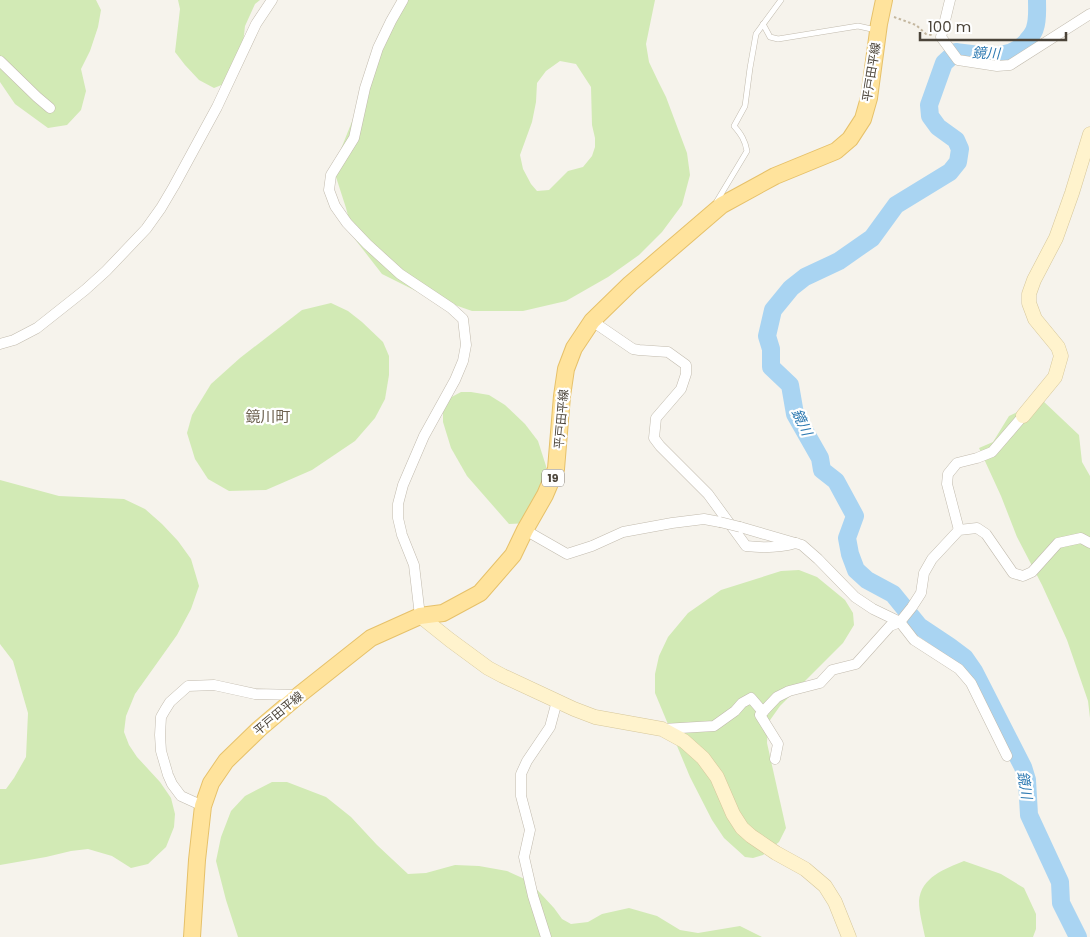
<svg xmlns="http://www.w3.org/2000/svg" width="1090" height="937" font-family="Poppins,'Noto Sans JP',sans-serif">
<rect width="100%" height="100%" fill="#f6f3ec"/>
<g fill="#d2eab5" fill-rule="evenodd">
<polygon points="0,0 96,0 101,10 98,27 90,51 81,69 86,91 81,110 67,125 48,128 15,104 0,82"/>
<polygon points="178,0 260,0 255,4 245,26 240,70 229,82 214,88 199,80 185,65 175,52 180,9"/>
<path d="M406,0H655L646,44L649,62L658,81L666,97L687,153L690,175L682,205L662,232L639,255L608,277L566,301L523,311H472L418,292L382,274L354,238L346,208L336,177L339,154L371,74ZM560,61L576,64L591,87L592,125L595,138V147L592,156L583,167L568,171L549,190L537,191L531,184L523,169L520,155L532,122L536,102L537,83L546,71Z"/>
<polygon points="331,303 348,311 362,322 383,342 389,356 389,375 385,399 375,418 355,441 312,470 266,490 229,491 208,479 195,459 187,433 192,415 211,384 240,358 302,310"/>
<polygon points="461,392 471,392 489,395 505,405 525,424 538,441 546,466 550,488 530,523 509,524 467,476 451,448 443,422 443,408 446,400"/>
<polygon points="1042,400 1079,435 1082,462 1090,476 1090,718 1088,701 1067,640 1042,585 1017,537 1001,496 979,448 993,442 1009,416"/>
<polygon points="0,480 59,496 124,499 145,509 162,524 178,541 191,559 199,586 191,609 177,635 135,694 126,716 124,732 129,745 137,757 160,782 171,798 175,814 174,827 166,847 148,864 131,868 112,856 88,849 71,851 46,857 0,865 0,789 6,789 14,778 26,757 28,713 13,661 0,644"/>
<polygon points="799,570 817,577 845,600 853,613 854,625 843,643 780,706 768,723 767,743 786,828 779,842 763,855 753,858 745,857 724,838 712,820 690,777 655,693 655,674 659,656 668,637 688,613 721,590 781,571"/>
<polygon points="272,782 287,782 326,797 351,817 377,845 408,874 426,873 455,865 479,866 507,871 529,881 554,908 562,919 571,924 588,922 602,914 629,908 657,916 680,930 698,933 740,926 762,937 238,937 226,900 216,861 221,837 231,811 245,796"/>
<path d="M964,861L1001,874L1024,888L1036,914V929L1033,937H925C923,926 919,913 919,901C921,877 945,869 964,861Z"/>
</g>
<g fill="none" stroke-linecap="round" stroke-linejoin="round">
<path stroke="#a9d4f2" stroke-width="18" d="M1037,0C1037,9 1038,19 1035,28C1034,33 1030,37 1027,41C1009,62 979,55 956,52L944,63L929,105L930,116L938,127L956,140L960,149L958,162L950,172L896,205L872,238L839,261L805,277L791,288L773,310L767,336L771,349V367L790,385L795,414L820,458L822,470L836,481L855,516L847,538L850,554L856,570L867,580L893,594L919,626L949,646L965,658L974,671L1023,767L1027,780L1029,815L1060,882L1061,903L1078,937"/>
<defs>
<g id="lane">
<polyline points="763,24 770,37 778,39 858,26 876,30"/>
<path d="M717,201L747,151C745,140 741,134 734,126L745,106L750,68L756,34L781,0"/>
</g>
<g id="street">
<polyline points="403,0 391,21 378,48 365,88 354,138 331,175 329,190 335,206 347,223 367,244 400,274 451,308 463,319 466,345 463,361 455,380 424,436 403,485 398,504 398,518 402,535 414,565 420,616"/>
<polyline points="950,0 941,37 958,60 997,66 1010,65 1090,14"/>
<polyline points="0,61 37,97 50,108"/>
<path d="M592,321L633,349L639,350L668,352L686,365V374L681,389L656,418L654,438L660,446L708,494L746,546C763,548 779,548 796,543"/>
<polyline points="0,344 14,340 37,328 85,290 106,271 146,229 161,208 174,186 217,107 256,24 272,0"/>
<polyline points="740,527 802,545 818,559 855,597 873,609 900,622 914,640 959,669 971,683 1007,756"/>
<polyline points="525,530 567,554 592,546 623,532 672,523 704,519 720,522"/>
<polyline points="959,530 947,484 948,474 957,463 977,458 992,452 1023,416"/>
<polyline points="663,729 714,726 735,711 742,703 751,698 763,712"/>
<polyline points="775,759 778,744 760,715 777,697 789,691 820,683 832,670 856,664 890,626 900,622 912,607 921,593 924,573 932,559 959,530 977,528 986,534 1013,573 1023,576 1032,572 1058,543 1081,538 1090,543"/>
<polyline points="203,806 181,796 172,784 168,775 161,751 160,735 161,717 165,710 170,702 188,686 214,685 255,694 299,695"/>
<polyline points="546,937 533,896 524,857 530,830 521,796 521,774 527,761 550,727 557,701"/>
</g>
<g id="secondary">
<polyline points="1023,416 1055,377 1061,356 1058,347 1035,319 1029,303 1029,294 1034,280 1056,238 1072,193 1090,134"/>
<polyline points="420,616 450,640 488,668 503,676 574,709 595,717 662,729 684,741 703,758 717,777 733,814 742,828 751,836 776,853 805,869 825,886 835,902 849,937"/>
</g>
<polyline id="primary" points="192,937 197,860 203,806 211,783 226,761 259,729 299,695 371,638 420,616 443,613 480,593 513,555 525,530 545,495 556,469 562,396 566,369 574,348 592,321 630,284 722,205 775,176 836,151 850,139 863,119 869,98 879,24 884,0"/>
</defs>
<use href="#lane" stroke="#c2bbae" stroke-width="6"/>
<use href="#street" stroke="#c2bbae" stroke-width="11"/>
<use href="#secondary" stroke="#d6c79b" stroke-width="15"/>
<use href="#primary" stroke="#e6c16a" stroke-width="18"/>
<polyline stroke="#c4b79f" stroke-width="2" stroke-dasharray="2.5 2.5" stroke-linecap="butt" points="894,17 916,25 926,34 932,35"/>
<use href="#lane" stroke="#fff" stroke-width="5"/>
<use href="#street" stroke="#fff" stroke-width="10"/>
<use href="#secondary" stroke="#fff3cd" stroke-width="14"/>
<use href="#primary" stroke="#ffe39c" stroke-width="16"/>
<defs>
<polyline id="street-bridge" points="720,522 740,527"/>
</defs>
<use href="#street-bridge" stroke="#c2bbae" stroke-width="11" stroke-linecap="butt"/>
<use href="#street-bridge" stroke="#fff" stroke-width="10"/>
</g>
<g text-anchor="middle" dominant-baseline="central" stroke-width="4.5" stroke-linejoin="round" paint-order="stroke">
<rect fill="#fff" stroke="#817c74" stroke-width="1" x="542" y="469.5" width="22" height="17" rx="4"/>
<g font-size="11" font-weight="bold" fill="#4b4439">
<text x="553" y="478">19</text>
</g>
<g font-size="12" fill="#4b4439" stroke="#fff">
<text transform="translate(871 72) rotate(-81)">平戸田平線</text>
<text transform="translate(561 419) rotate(-85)">平戸田平線</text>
<text transform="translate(278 713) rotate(-40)">平戸田平線</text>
</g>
<g font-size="14" font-style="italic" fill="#2e7ab2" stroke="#fff">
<text transform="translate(986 53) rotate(2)">鏡川</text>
<text transform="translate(802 422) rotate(65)">鏡川</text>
<text transform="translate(1025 785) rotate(81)">鏡川</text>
</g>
<g font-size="15" fill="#6e6250" stroke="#fff">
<text x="268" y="416">鏡川町</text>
</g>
</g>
<path d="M920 32v8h146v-8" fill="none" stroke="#4b4439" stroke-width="2.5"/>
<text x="928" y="32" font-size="15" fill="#4b4439" stroke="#ffffff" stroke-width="4" paint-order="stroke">100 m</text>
</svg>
